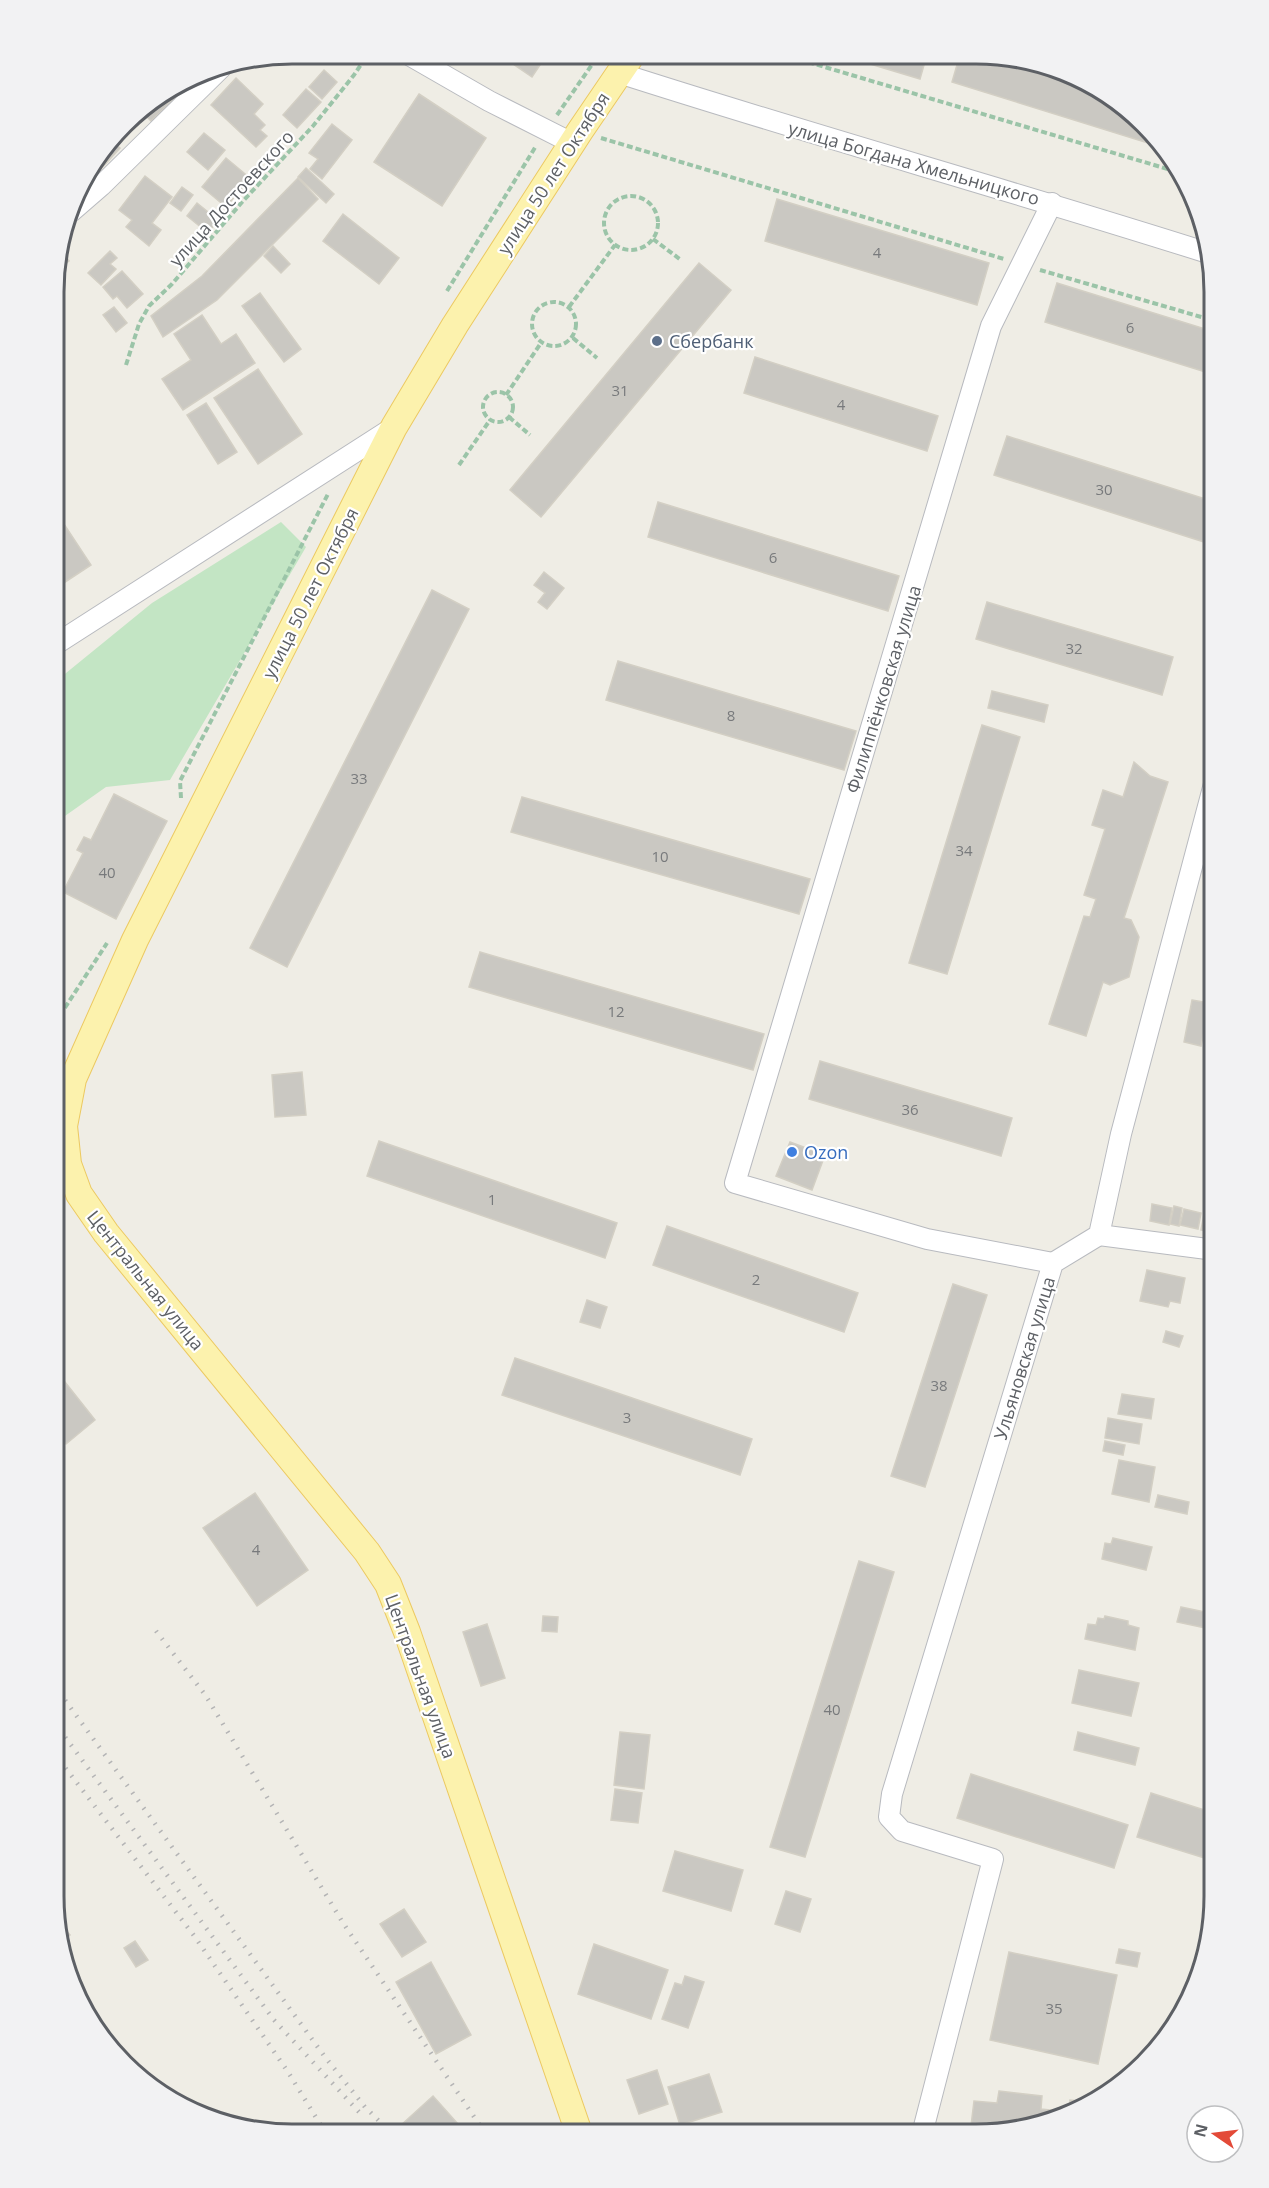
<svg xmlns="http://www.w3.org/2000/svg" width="1269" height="2188" font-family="'Open Sans',sans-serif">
<rect width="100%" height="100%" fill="#efede5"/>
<polygon fill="#c3e5c4" points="281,522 306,547 170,780 106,787 55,823 55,682 152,603"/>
<g fill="#cac8c2" stroke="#d3cfc4" stroke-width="1.5">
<polygon points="500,55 546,56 532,77"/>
<polygon points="847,57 926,58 920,79"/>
<polygon points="959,58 1023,59 1082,78 1133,113 1164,148 952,82"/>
<polygon points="324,70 337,82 322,99 309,87"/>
<polygon points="236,78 263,104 254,114 265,125 260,130 267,136 256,147 211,105"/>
<polygon points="306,89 321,102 297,128 283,115"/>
<polygon points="168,93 174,99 151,121 140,110"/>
<polygon points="419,94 486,138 442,206 374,162"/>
<polygon points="332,124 352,140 322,179 310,169 318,159 309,153"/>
<polygon points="204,133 225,150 208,170 187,152"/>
<polygon points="113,142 120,148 100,170 95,165"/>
<polygon points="226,158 250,178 226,207 202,187"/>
<polygon points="306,168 334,194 326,203 298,177"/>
<polygon points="145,176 172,197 152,223 161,230 149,246 126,227 132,220 119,210"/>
<polygon points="298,178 318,199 217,300 163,337 151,316 202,276"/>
<polygon points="182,187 193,195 181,211 170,203"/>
<polygon points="777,199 989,263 977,305 765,241"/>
<polygon points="197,203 218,220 208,233 187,216"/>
<polygon points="343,214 399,258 379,284 323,241"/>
<polygon points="273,246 290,264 281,273 264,256"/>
<polygon points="60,250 69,261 58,270 56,262"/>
<polygon points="110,251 117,258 110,264 116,269 101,285 88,273"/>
<polygon points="699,263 731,290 541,517 510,490"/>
<polygon points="122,271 143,294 127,308 117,296 113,299 103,287"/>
<polygon points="1057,283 1215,332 1215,375 1045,322"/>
<polygon points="260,293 301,349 284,362 242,306"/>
<polygon points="114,307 127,323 116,332 103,315"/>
<polygon points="202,315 221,344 236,334 255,363 183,410 162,379 191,360 174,334"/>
<polygon points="755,357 938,416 927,451 744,393"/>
<polygon points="258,369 302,434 258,464 214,398"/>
<polygon points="206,403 237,452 218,464 187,415"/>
<polygon points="1007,436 1215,502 1215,508 1204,542 994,475"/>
<polygon points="658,502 899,576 888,611 648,537"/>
<polygon points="56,512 91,565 56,588"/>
<polygon points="544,572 564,588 547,609 538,602 545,593 534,585"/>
<polygon points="432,590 469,609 287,967 250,948"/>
<polygon points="987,602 1173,657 1162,695 976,639"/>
<polygon points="618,661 856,731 844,770 606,700"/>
<polygon points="992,691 1048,705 1044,722 988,708"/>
<polygon points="982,725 1020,737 947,974 909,963"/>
<polygon points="1134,762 1150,776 1168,782 1124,918 1131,920 1139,937 1129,977 1110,985 1103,982 1086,1036 1049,1024 1084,916 1090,917 1096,899 1084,895 1105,829 1092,825 1103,790 1123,797"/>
<polygon points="114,794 167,821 116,919 63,892 83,853 77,850 84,837 91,840"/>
<polygon points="522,797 810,879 799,914 511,832"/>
<polygon points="480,952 764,1034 753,1070 469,987"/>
<polygon points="1192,1000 1210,1003 1201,1046 1184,1042"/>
<polygon points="820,1061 1012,1118 1001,1156 809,1099"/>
<polygon points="302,1072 306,1115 275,1117 272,1075"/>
<polygon points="379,1141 617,1223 605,1258 367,1176"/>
<polygon points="790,1142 825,1155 812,1190 776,1176"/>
<polygon points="1152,1204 1172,1208 1169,1225 1150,1221"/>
<polygon points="1174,1206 1182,1208 1179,1226 1170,1224"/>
<polygon points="1184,1209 1201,1213 1198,1229 1180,1225"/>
<polygon points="1204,1214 1215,1216 1215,1233 1201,1230"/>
<polygon points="667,1226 858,1293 844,1332 653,1265"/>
<polygon points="1147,1270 1185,1278 1180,1303 1170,1301 1168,1307 1140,1301"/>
<polygon points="953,1284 987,1295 925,1487 891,1476"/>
<polygon points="587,1300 607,1307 600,1328 580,1322"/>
<polygon points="1166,1331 1183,1336 1179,1347 1163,1342"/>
<polygon points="515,1358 752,1439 740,1475 502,1395"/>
<polygon points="61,1377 95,1420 66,1444 55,1430 55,1382"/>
<polygon points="1122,1394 1154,1399 1151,1419 1118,1414"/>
<polygon points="1108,1418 1142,1424 1139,1444 1105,1438"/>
<polygon points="1105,1441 1125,1445 1123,1455 1103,1451"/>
<polygon points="1119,1460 1155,1467 1149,1502 1112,1494"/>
<polygon points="255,1493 308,1570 257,1606 203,1528"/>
<polygon points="1158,1495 1189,1502 1187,1514 1155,1507"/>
<polygon points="1113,1538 1152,1547 1146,1570 1102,1559 1105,1543 1111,1544"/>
<polygon points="859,1561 894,1572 805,1857 770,1847"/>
<polygon points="1181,1607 1215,1614 1215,1630 1177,1622"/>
<polygon points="543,1616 558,1617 557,1632 542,1631"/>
<polygon points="1105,1616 1128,1621 1128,1625 1139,1628 1135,1650 1085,1639 1088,1624 1096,1625 1098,1618 1104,1619"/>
<polygon points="487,1624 505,1678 481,1686 463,1632"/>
<polygon points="1079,1670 1139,1683 1131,1716 1072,1703"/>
<polygon points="620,1732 650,1735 644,1789 614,1785"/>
<polygon points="1078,1732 1139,1748 1135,1765 1074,1750"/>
<polygon points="971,1774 1128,1825 1114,1868 957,1818"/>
<polygon points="615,1789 642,1793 638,1823 611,1820"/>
<polygon points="1151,1793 1214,1813 1214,1861 1137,1837"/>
<polygon points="675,1851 743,1870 731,1911 663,1891"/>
<polygon points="786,1891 811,1899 800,1932 775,1924"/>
<polygon points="404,1909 426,1942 402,1957 380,1924"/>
<polygon points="58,1922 70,1935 62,1942"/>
<polygon points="135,1941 148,1960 136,1967 124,1948"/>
<polygon points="594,1944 668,1970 651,2019 578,1994"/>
<polygon points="1119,1949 1140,1953 1137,1967 1116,1963"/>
<polygon points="1009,1952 1117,1975 1098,2064 990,2040"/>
<polygon points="431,1962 471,2035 436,2054 396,1982"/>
<polygon points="685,1976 704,1982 688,2028 662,2019 675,1983 682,1985"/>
<polygon points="657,2070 668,2104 639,2114 627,2080"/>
<polygon points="709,2074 722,2112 680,2125 668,2087"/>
<polygon points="999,2091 1042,2096 1041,2109 1069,2112 1070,2100 1090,2102 1053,2121 970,2134 974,2101 997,2103"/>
<polygon points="433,2096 466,2133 405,2132 400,2126"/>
</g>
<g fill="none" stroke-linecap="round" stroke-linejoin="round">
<defs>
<g id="minor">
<polyline points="409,55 489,101 572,143"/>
<path d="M619,73C815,136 1013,191 1208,253"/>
<polyline points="1052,203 991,326 735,1183 927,1239 1053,1263"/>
<polyline points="71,212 101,186 221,68"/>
<polyline points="56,644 394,427"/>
<polyline points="1099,1235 1215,1250"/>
<polyline points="922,2134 993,1859 902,1831 889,1817 892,1794 1053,1263 1099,1235 1121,1134 1215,780"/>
</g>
<polyline id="major" points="579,2133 407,1632 388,1584 367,1552 106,1233 79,1194 68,1164 64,1126 73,1079 135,940 394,427 455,325 580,131 631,56"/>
</defs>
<use href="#minor" stroke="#b8babf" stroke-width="22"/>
<use href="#major" stroke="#ecc961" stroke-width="28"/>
<g stroke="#9bc4a8" stroke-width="4" stroke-dasharray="6 3" stroke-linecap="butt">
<polyline points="791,57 1181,173"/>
<polyline points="557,115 598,56"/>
<polyline points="601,138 1004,259"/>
<circle cx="631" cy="223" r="27"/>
<polyline points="653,239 681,260"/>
<polyline points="1040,270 1215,321"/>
<polyline points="447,291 536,146"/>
<circle cx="554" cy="324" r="22"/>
<polyline points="569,307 615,245"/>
<polyline points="573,338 597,358"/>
<polyline points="126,365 139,324 149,306 172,284 243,201 313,126 354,75 368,54"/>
<circle cx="498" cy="407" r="15"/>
<polyline points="506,395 541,343"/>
<polyline points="509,417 530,435"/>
<polyline points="459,465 490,420"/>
<polyline points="181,798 180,781 328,494"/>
<polyline points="55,1023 107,943"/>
</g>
<use href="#minor" stroke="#fff" stroke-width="20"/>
<use href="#major" stroke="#fcf2ad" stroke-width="26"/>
<g stroke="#b4b4b5" stroke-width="4.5" stroke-dasharray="1.5 8" stroke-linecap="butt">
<polyline points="156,1631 206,1696 343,1923 485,2133"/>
<polyline points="54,1685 325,2057 365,2107 390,2132"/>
<polyline points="54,1722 274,2020 359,2112"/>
<polyline points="54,1753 195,1937 288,2072 325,2132"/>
</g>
</g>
<circle fill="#5c6f8a" stroke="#fff" stroke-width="2" cx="657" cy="341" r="6"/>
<circle fill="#3f7fe0" stroke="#fff" stroke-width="2" cx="792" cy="1152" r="6"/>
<g text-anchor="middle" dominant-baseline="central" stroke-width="4.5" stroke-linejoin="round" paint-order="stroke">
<g font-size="15" fill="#787a7c">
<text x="877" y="252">4</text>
<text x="1130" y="327">6</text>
<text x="620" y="390">31</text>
<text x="841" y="404">4</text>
<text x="1104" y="489">30</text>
<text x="773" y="557">6</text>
<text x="1074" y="648">32</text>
<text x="731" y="715">8</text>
<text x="359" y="778">33</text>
<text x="964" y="850">34</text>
<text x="660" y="856">10</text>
<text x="107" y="872">40</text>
<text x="616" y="1011">12</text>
<text x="910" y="1109">36</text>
<text x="492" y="1199">1</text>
<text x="756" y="1279">2</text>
<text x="939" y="1385">38</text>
<text x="627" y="1417">3</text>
<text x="256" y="1549">4</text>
<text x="832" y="1709">40</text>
<text x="1054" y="2008">35</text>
</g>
<g font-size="18" fill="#5d6065" stroke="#fff">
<text transform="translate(914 163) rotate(16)">улица Богдана Хмельницкого</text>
<text transform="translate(553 173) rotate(-57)">улица 50 лет Октября</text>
<text transform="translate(231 198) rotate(-48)">улица Достоевского</text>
<text transform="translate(310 593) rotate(-63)">улица 50 лет Октября</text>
<text transform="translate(883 689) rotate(-73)">Филиппёнковская улица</text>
<text transform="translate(146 1280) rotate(51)">Центральная улица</text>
<text transform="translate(1024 1358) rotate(-73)">Ульяновская улица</text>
<text transform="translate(421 1676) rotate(70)">Центральная улица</text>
</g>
<g font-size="18" fill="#4e5e75" stroke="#fff" text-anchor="start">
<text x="669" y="341">Сбербанк</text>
</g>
<g font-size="18" fill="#366cbe" stroke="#fff" text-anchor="start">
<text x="804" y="1152">Ozon</text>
</g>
</g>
<path d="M0 0H1269V2188H0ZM292 64H976A228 228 0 0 1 1204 292V1896A228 228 0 0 1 976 2124H292A228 228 0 0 1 64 1896V292A228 228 0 0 1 292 64Z" fill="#f2f2f3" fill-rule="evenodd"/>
<path fill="none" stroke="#5d6065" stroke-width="3" d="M292 64H976A228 228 0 0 1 1204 292V1896A228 228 0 0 1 976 2124H292A228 228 0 0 1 64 1896V292A228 228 0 0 1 292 64Z"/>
<g transform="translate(1215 2134) rotate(284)"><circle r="28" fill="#ffffff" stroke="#bebfc1" stroke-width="1.5"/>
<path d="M0-4.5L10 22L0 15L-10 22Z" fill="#e34a38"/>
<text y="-9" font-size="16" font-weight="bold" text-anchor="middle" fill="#5d6065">N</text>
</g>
</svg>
